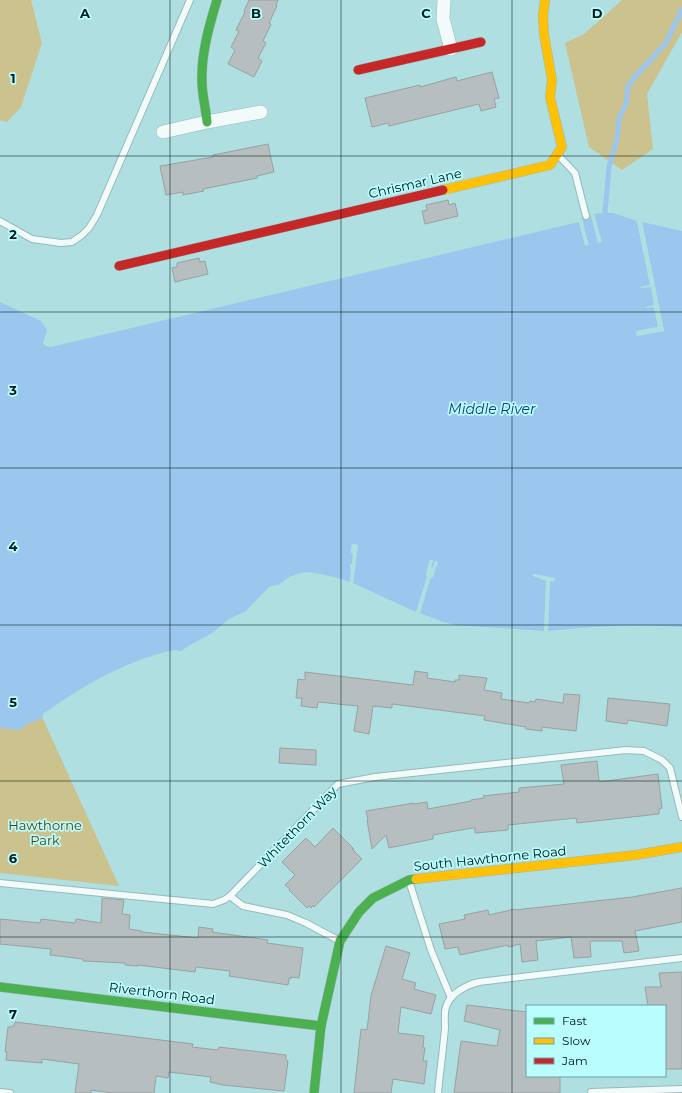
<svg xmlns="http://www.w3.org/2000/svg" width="682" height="1093" font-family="Montserrat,sans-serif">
<rect width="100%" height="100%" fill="#afdfe1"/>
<g fill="#ccc28e">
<polygon points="0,0 31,0 42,43 21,107 7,122 0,120"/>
<polygon points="622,0 682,0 682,32 647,94 653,149 622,170 589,147 565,43 584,34"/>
<polygon points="0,660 18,664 119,886 0,873"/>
</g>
<path fill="#9bc6ee" d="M602,213H613L637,221L650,285L641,287V288L651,286L654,306L646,307L647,308L654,306L658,327L637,331V335L664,331L642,222L682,231V627C637,624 592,626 548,631L550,581L555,578L534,574L533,576L546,580L544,631L455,625L443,622L420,613L430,578L433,577L435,561L433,568L431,567L433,561L430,560L426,574L427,577L416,612L353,583L358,545L352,544L351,553H353L350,582L334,577L310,572L300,573L289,577L280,584L269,587L246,611L229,619L212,633L190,645L181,651L174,650C156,654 137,660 121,668C94,679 68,697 44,713C42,722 34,720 28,724C25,725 23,728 20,730L0,728V302L41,321L47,330L43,343L46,346L51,347L579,222L585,245H588L582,217L591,215L598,242H601L594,214Z"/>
<g fill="#afdfe1">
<polygon points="594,214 602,242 598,243 591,215"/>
<polygon points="581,219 589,245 585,246 579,222"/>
<polygon points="637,221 640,221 660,327 659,329 639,333 661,329 640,221 642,222 664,331 637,336 636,331 658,327 654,307 646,308 646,307 654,305 651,287 641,288 640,287 650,285"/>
<polygon points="352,544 358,545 353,583 350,582 351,569 350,568 350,564 352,564 353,554 351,553"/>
<polygon points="430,560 433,560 431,567 433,568 435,561 438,562 433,577 430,579 420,613 416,612 427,577 426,574"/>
<polygon points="533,574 555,578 554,582 550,581 548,631 546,631 548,581 549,579 541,578 546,579 548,580 546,631 544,631 546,581 533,576"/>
</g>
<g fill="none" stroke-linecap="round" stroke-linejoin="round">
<polyline stroke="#9bc6ee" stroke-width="5" points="605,213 609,167 617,139 619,118 626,104 628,86 634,78 666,43 682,9"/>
</g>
<g fill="#b6bebf" stroke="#98a1a2">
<polygon points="249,0 278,0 276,5 277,6 269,23 271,24 263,41 266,43 258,58 262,61 254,77 228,64 235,50 231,47 239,31 236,30 245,12 244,11"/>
<polygon points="492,72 499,98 494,99 496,107 481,111 479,104 389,126 388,123 372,127 365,98 420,85 420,87 456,77 457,81"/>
<polygon points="268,144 274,172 257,176 257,178 203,189 204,191 183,195 183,192 166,195 160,166 213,157 213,155"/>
<polygon points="448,200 449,205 455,203 458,216 425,224 422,211 427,210 426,205"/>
<polygon points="199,258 200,262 205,261 208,274 175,282 172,268 177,267 177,263"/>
<polygon points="415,671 428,673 427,678 455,682 455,680 459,680 459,675 487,678 484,690 502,693 501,699 529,703 530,701 535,702 536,699 563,703 564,694 580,695 576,731 542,727 542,731 526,729 526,727 484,720 485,716 392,704 392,708 373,706 369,734 354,731 358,706 318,702 317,708 301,706 302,698 296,698 298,679 305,680 305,672 413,685"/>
<polygon points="608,698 670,704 667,726 628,720 627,724 606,721"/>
<polygon points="280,748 316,750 316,765 279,763"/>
<polygon points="597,761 599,782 658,774 662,808 659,809 659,814 577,823 576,818 508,825 508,830 475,833 475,828 472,828 433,835 433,839 389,848 386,835 372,849 367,820 368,820 366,811 414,803 414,804 427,802 428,809 471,801 471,800 484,798 483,796 519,792 519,788 564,784 561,765"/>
<polygon points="333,828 354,849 352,849 362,859 314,907 313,905 311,908 309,906 307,908 289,890 290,889 285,885 295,875 282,862 306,838 315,847"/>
<polygon points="682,888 682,922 635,931 639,951 624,953 622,941 590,941 591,957 574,958 571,937 536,941 538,960 522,962 520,944 508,947 508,945 460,955 458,947 445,949 439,924 465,919 464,915 488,910 489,915 515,909 515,910 632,897"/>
<polygon points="102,898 124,900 122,914 130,915 129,929 142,931 142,932 198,938 199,927 213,929 212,932 268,940 267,943 303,948 299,978 291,977 291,979 289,978 288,985 229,976 230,971 196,967 195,972 138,965 138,966 125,965 125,963 83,961 83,959 50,955 51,949 0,944 0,919 40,923 41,919 75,923 76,919 101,923"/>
<polygon points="386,946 410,953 402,979 416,983 414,989 436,995 431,1014 401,1007 398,1033 424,1036 423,1047 425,1048 423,1061 427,1061 424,1084 393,1079 391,1093 354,1093 361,1029 367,1030 371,996"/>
<polygon points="682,972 682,1069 665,1069 665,1006 648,1006 645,987 661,987 659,973"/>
<polygon points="467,1005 527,1012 527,1076 560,1076 560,1093 454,1093 461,1041 497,1046 500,1030 464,1021"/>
<polygon points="15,1022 193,1044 192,1047 218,1050 219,1047 286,1055 286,1060 288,1061 284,1091 223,1085 210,1082 211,1077 169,1072 168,1078 156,1076 154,1093 112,1093 91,1090 91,1093 75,1093 79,1064 42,1059 42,1063 6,1060 7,1052 5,1052 8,1027 11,1027 12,1026 14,1026"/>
</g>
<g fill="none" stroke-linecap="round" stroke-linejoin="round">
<defs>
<g id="lane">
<polyline points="558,155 575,173 586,216"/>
<polyline points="0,221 32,239 61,243 72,242 82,235 89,228 97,215 190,0"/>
<polyline points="409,881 431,950 451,998"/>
<polyline points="0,883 213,904 224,900 230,896 338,784 375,777 626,750 644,751 662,760 670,768 682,817"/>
<polyline points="230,896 243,906 287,915 306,923 338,940"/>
<polyline points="0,1092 10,1093"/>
<path d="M438,1093C440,1072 443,1050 445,1028C445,1022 444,1013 446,1007C450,993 467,985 479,982L682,958"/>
<polyline points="591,1093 591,1092 682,1089"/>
</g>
<g id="street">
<polyline points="444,0 443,19 451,49"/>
<polyline points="163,132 207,122 261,112"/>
</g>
<g id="fast">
<path d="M207,122C206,109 202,95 202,82C201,54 209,26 217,0"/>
<polyline points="0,987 321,1026"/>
<polyline points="314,1093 321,1026 340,941 359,912 373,898 409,880 416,879"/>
</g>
<g id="slow">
<polyline points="443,190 550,165 562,147 550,97 552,80 544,34 543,16 545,0"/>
<polyline points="416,879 636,855 682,847"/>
</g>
<g id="jam">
<polyline points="358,70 481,42"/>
<polyline points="119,266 443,190"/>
</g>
</defs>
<use href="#lane" stroke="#95babb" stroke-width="8"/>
<use href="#street" stroke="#95babb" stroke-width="14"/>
<use href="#fast" stroke="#95babb" stroke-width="10"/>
<use href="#slow" stroke="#95babb" stroke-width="10"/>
<use href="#jam" stroke="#95babb" stroke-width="10"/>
<use href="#lane" stroke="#f3fafa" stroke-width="6"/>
<use href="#street" stroke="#f3fafa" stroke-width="13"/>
<use href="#fast" stroke="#4caf50" stroke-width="9"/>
<use href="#slow" stroke="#ffc107" stroke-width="9"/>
<use href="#jam" stroke="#c62828" stroke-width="9"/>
</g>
<path fill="none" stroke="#001a1b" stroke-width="1" stroke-opacity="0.55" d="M170,0V1093M341,0V1093M512,0V1093M0,156H682M0,312H682M0,468H682M0,625H682M0,781H682M0,937H682"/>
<g text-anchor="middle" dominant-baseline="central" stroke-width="3.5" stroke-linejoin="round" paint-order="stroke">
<g font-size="13" fill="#001a1b" stroke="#b9fdfe">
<text transform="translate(415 183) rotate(-13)">Chrismar Lane</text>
<text transform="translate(297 827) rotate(-46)">Whitethorn Way</text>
<text transform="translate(490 858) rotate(-6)">South Hawthorne Road</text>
<text transform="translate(162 993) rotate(7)">Riverthorn Road</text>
</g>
<g font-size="13" fill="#553a05" stroke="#b9fdfe">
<text x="45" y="825">Hawthorne<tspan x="45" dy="15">Park</tspan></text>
</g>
<g font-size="14" font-style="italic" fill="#123c76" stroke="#b9fdfe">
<text x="492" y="409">Middle River</text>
</g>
</g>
<g font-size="13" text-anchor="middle" font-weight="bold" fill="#001a1b" stroke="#b9fdfe" stroke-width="3.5" stroke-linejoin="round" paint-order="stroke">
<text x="85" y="18">A</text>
<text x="256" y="18">B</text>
<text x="426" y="18">C</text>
<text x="597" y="18">D</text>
<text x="13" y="83">1</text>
<text x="13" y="239">2</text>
<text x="13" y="395">3</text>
<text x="13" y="551">4</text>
<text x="13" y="707">5</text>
<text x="13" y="863">6</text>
<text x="13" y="1019">7</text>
</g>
<rect x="526" y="1005" width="140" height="72" fill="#b9fdfe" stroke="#6fa2a3"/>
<rect x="534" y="1018" width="20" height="6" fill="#4caf50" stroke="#6fa2a3"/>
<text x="562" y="1025" font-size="12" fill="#001a1b">Fast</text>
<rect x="534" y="1038" width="20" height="6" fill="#ffc107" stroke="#6fa2a3"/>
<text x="562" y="1045" font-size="12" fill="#001a1b">Slow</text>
<rect x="534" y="1058" width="20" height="6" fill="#c62828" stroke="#6fa2a3"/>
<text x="562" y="1065" font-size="12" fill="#001a1b">Jam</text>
</svg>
